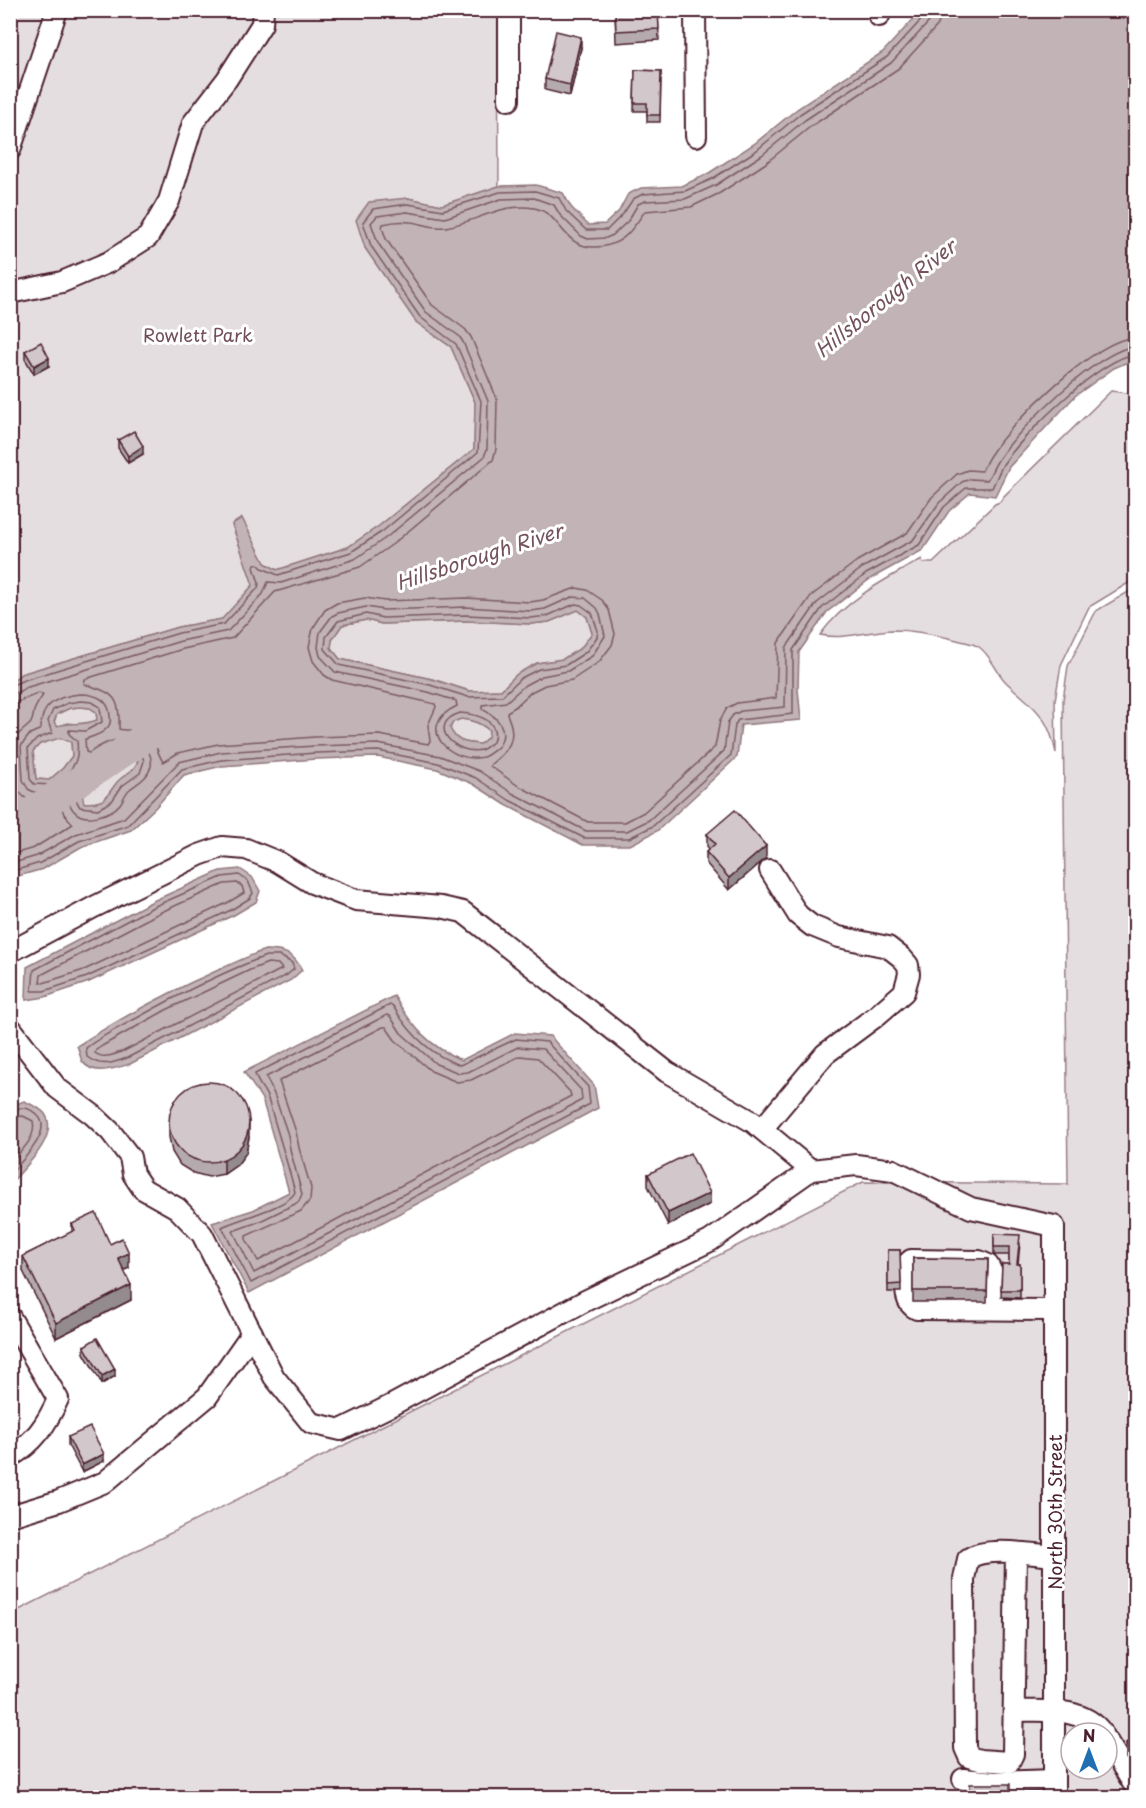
<svg xmlns="http://www.w3.org/2000/svg" width="1146" height="1808" font-family="'Playpen Sans',sans-serif">
<rect width="100%" height="100%" fill="#fff"/>
<filter id="ink" filterUnits="userSpaceOnUse"><feTurbulence type="fractalNoise" baseFrequency=".0167" numOctaves="2"/><feDisplacementMap in="SourceGraphic" scale="12" xChannelSelector="R" yChannelSelector="G"/><feConvolveMatrix kernelMatrix="1 2 1 2 8 2 1 2 1" color-interpolation-filters="sRGB"/></filter>
<g filter="url(#ink)">
<g fill="#e5dee0" stroke="#987e86" stroke-width="1.5" fill-rule="evenodd">
<polygon points="11,11 498,11 499,186 442,205 408,198 365,248 416,322 451,347 475,402 474,449 379,526 348,547 277,570 265,563 242,519 232,525 254,585 223,619 178,627 21,674 11,682"/>
<path d="M1111,391L1135,394V579L1089,607L1061,665L1055,700L1056,753C1048,714 1034,708 1007,683C996,673 991,655 979,647C973,643 963,642 957,640C937,635 914,630 893,630C867,631 845,640 820,635C845,600 884,580 922,559L923,563H933L995,504L1000,502L1003,497Z"/>
<path d="M1135,588V1797L11,1798V1614L863,1182L1068,1184L1063,700L1068,666L1096,611ZM1071,1733H1107V1769H1071Z"/>
<polygon points="578,610 587,617 592,633 581,648 563,659 537,663 517,674 501,690 470,691 432,679 340,659 331,648 332,640 342,625 366,620 382,624 466,621 531,624 549,622"/>
<polygon points="80,707 90,708 96,712 97,720 84,725 68,723 57,727 54,722 57,714 70,708"/>
<path d="M461,719C473,720 480,723 489,730V737L480,744C465,743 457,742 450,729L453,722Z"/>
<polygon points="60,737 71,742 72,756 63,768 49,780 36,779 33,751 40,744"/>
<path d="M122,753H135L138,761C134,772 126,773 118,782C103,797 110,803 83,803C77,774 96,760 122,753Z"/>
</g>
<g fill="#c1b3b6" stroke="#91787e" stroke-width="1.5" fill-rule="evenodd">
<path d="M921,11H1135V359L1114,368L1075,396L1009,467L995,496L970,493L949,511L923,550L870,579L827,612L799,652L798,689L801,720L741,725L737,757L657,831L630,845H583L506,805L473,784L437,769L378,757L316,759L222,766L184,775L155,808L131,830L81,847L43,869L11,878V682L21,674L178,627L222,619L253,585L232,524L242,518L265,563L277,570L348,547L379,526L474,449L475,402L451,347L416,322L365,248L356,220L369,202L408,198L442,205L499,186L536,185L563,193L571,207L588,225L605,224L619,211L628,194L641,188L682,186L709,173L754,144L797,109L883,52ZM578,610L587,617L592,633L581,648L563,659L537,663L517,674L501,690L469,691L432,679L340,659L331,648L332,640L342,625L366,620L382,624L466,621L531,624L549,622ZM80,707L90,708L96,712L97,720C82,726 72,722 57,726L54,722L57,714L70,708ZM461,719C473,720 480,723 489,730L488,737L480,744C465,743 456,742 450,728L453,722ZM60,738L71,742L72,756L63,768L49,780L36,779L33,751L40,744ZM122,753H135L138,761C134,772 126,773 118,781C104,797 110,803 84,803C76,774 97,760 122,753Z"/>
<polygon points="240,869 252,877 260,891 256,902 234,915 89,982 45,997 26,1000 27,967 153,901 220,871"/>
<path d="M265,950C283,950 294,953 302,970L291,980L130,1064C115,1068 93,1077 82,1061C80,1057 79,1050 77,1046C114,1022 153,1001 192,982C217,971 240,959 265,950Z"/>
<path d="M394,996C412,1026 429,1047 462,1060L515,1033L550,1036L594,1085L598,1108L249,1293L212,1223L253,1210L289,1192L262,1099L244,1072Z"/>
<path d="M24,1101C31,1105 40,1107 45,1114C60,1136 24,1168 11,1183V1106Z"/>
</g>
<g fill="none" stroke-linecap="round" stroke-linejoin="round">
<g stroke="#7a5a63" stroke-width="1.5">
<path d="M942,10L938,25L899,68L810,127L766,163L720,193L691,207L645,211C631,231 623,246 596,247C562,249 562,213 534,208C503,202 476,222 446,227C435,229 422,223 410,222C402,221 391,222 383,224L382,227L386,239L432,305L465,329L471,337L497,399L496,449L493,460L393,544L360,567L275,592L233,638L183,649L85,679L84,684C114,693 120,696 119,729C125,731 132,729 139,731C155,735 156,751 163,762L178,753L218,744L315,737L379,735L428,744L430,741L428,725L436,707L435,704L332,680L324,675L313,661L309,647L313,628L325,610L337,603L365,598L385,601L466,598L530,602L543,600L576,588L587,590L602,600L609,610L615,634L612,645L599,662L572,680L545,685L531,692L515,707L507,712C507,717 510,720 511,726C515,744 504,754 491,764L490,766L517,785L588,822H625L644,812L715,747L720,720L727,708L737,703L776,698L778,643L811,596L857,561L907,533L932,497L957,474L968,470L982,471C985,465 987,459 991,454C1013,421 1095,339 1136,337"/>
<path d="M572,597L585,598L597,608L600,614L605,636L592,656L568,671L542,676L525,685L506,702L482,705V709C498,717 509,729 499,746C494,750 489,755 483,757C452,765 412,727 457,706L456,701L428,692L335,672L320,656L318,647L320,632L332,616L338,613L366,607L384,610L466,607L531,611L545,609Z"/>
<polygon points="575,604 581,605 592,613 598,631 597,637 586,652 566,665 539,669 521,678 502,696 468,697 430,685 339,665 325,649 326,637 338,621 366,614 383,618 466,615 531,618 547,616"/>
<polyline points="10,686 24,680 179,633 224,624 258,588 259,583 254,567 255,564 258,564 262,568 278,575 351,552 383,531 478,452 481,401 456,344 420,317 371,246 363,222 373,209 408,204 443,210 500,192 535,191 559,198 566,211 586,230 607,230 623,214 633,199 643,194 685,191 712,179 757,150 800,114 887,57 924,17 925,10"/>
<polyline points="10,694 18,692 28,687 181,641 228,631 263,594 268,582 281,583 355,559 387,537 484,457 487,449 488,401 463,342 459,336 426,312 378,243 371,223 377,216 407,212 445,218 501,199 534,198 554,205 560,215 581,236 588,239 606,238 613,235 628,221 638,204 645,201 685,199 716,185 762,155 805,120 891,63 929,22 933,10"/>
<path d="M80,694C95,694 109,699 110,716C111,721 110,726 106,729C101,735 91,737 85,739L86,752L89,753C105,741 139,728 149,752C151,757 152,761 151,766C148,778 139,782 130,789C125,793 124,799 120,804C111,815 84,823 74,811C67,805 69,793 66,786L50,793L34,792L28,789L23,780L21,746L30,734L41,729C40,704 58,696 80,694Z"/>
<path d="M81,701L92,702L100,707L102,722L85,731L69,730V734L77,741C80,766 70,771 52,785L34,784L30,779L28,748L37,739L52,733L48,721L53,710L68,703Z"/>
<path d="M10,703L20,701L39,693L43,695C40,700 36,705 34,711C33,715 33,721 30,724C25,729 18,733 14,740C9,749 11,758 12,767C16,801 28,804 59,801L64,814L73,824L34,848L10,855"/>
<path d="M460,713C477,714 501,720 493,742C490,744 485,749 481,750C457,756 424,725 460,713Z"/>
<path d="M122,747C135,747 140,747 144,761L140,773L122,786L112,801L98,809L80,807C66,787 84,762 103,752C109,749 116,748 122,747Z"/>
<path d="M10,864L37,856L76,834L124,818L179,762L221,752L315,746L378,744L440,756L479,771L512,793L586,831H627L649,820L724,751L728,722L733,715L741,711L785,707L786,648L817,603L862,568L913,540L939,503L962,482L970,479L987,480C991,474 994,466 998,460C1018,429 1099,349 1136,346"/>
<path d="M10,872L40,863L79,841L128,825L182,769L221,760L316,753L378,751L438,763L476,778L509,800L584,838H629L653,826L731,755L735,725L738,720L793,714V650L822,608L866,574L919,545L944,507L966,488H992C996,480 999,471 1004,463C1025,433 1100,358 1136,354"/>
<polygon points="239,875 248,881 253,893 250,898 231,910 87,977 44,991 32,991 34,970 155,906 222,877"/>
<polygon points="237,883 242,886 244,893 227,903 84,970 43,983 40,982 41,975 159,913 224,884"/>
<path d="M266,956H280L292,963L294,969L287,975L127,1058C111,1063 102,1068 87,1057L86,1048C101,1036 120,1027 137,1018C178,995 222,972 266,956Z"/>
<path d="M268,963L278,964L282,969L124,1051C115,1054 104,1060 95,1053L96,1050L102,1046L166,1010L250,970Z"/>
<path d="M390,1005L393,1006C409,1033 430,1055 460,1065L516,1039L547,1042L588,1087L590,1104L251,1283L222,1227C237,1219 289,1207 295,1192C287,1161 277,1130 268,1099C265,1090 257,1083 255,1074Z"/>
<polygon points="387,1015 390,1016 401,1033 436,1064 459,1073 468,1072 518,1047 543,1049 581,1090 582,1100 254,1273 233,1231 258,1222 295,1204 299,1201 302,1194 290,1149 288,1135 274,1094 266,1077"/>
<polygon points="383,1027 386,1027 395,1040 431,1071 457,1082 471,1080 520,1056 538,1058 570,1092 571,1096 258,1261 246,1239 246,1236 301,1211 310,1200 311,1188 299,1148 296,1132 279,1081"/>
<path d="M10,1111C15,1110 20,1107 24,1108C28,1108 35,1112 37,1115C55,1130 20,1163 10,1174"/>
<path d="M10,1118L23,1116L33,1121C37,1138 21,1151 10,1163"/>
</g>
<polyline stroke="#c1b3b6" stroke-width="30" points="10,833 32,812 155,731"/>
<defs>
<g id="minor">
<polyline points="509,10 509,100"/>
<polyline points="695,10 696,136"/>
<polyline points="879,16 879,10"/>
<polyline points="10,150 57,10"/>
<polyline points="10,293 62,282 109,262 148,237 169,201 193,123 227,79 262,24 263,10"/>
<polyline points="10,952 94,907 199,855 222,847 246,849 278,862 312,883 356,900 441,907 463,912 667,1072 753,1122 811,1170"/>
<polyline points="10,1027 57,1088 93,1115 110,1131 130,1157 133,1174 143,1189 177,1208 202,1234 274,1377 311,1423 341,1430 392,1405 585,1301 710,1241 811,1170 856,1165 893,1170 971,1208 1054,1226 1054,1798"/>
<polyline points="762,1129 825,1054 875,1017 904,992 909,974 908,965 902,958 888,947 839,937 812,926 798,915 770,870"/>
<path d="M993,1309V1275L988,1265L979,1261L911,1260L907,1264C907,1279 901,1302 917,1309L1054,1310"/>
<path d="M10,1317L58,1399C47,1424 34,1443 10,1457"/>
<polyline points="10,1516 59,1501 105,1482 207,1397 252,1333"/>
<path d="M1016,1554L1013,1754L1009,1762L980,1760L969,1757L965,1748L964,1579L968,1559C985,1546 1032,1554 1054,1556"/>
<path d="M1014,1711C1043,1711 1083,1706 1102,1733"/>
<polyline points="1107,1741 1136,1788"/>
<polyline points="963,1779 995,1782 1054,1780"/>
</g>
</defs>
<use href="#minor" stroke="#4a1f2b" stroke-width="24"/>
<use href="#minor" stroke="#fff" stroke-width="20"/>
</g>
<g fill="#b5abaf" stroke="#4a1f2b" stroke-width="1.5">
<polygon points="615,10 658,10 659,40 616,43"/>
<polygon points="581,48 570,96 545,90 545,79"/>
<polygon points="635,70 661,71 660,122 647,122 647,111 634,111"/>
<polygon points="25,351 49,366 34,374 25,359"/>
<polygon points="118,440 143,454 128,463 118,448"/>
<polygon points="707,834 766,858 729,890 706,863 706,852 709,849 707,846"/>
<polygon points="169,1122 249,1137 246,1153 237,1165 224,1174 209,1177 193,1173 180,1165 172,1152 169,1137"/>
<polygon points="648,1174 710,1204 668,1225 648,1186"/>
<polygon points="72,1224 110,1244 129,1268 124,1270 131,1300 56,1338 23,1271 23,1256 72,1232"/>
<polygon points="994,1234 1020,1243 1018,1264 1020,1264 1020,1298 1001,1297 1002,1264 1009,1264 1009,1255 994,1255"/>
<polygon points="888,1250 900,1250 901,1292 888,1292"/>
<polygon points="913,1258 988,1259 987,1302 913,1302"/>
<polygon points="84,1346 115,1376 102,1384 84,1353"/>
<polygon points="68,1437 104,1461 82,1472 68,1445"/>
<polygon points="1136,1707 1136,1773 1126,1758 1126,1743 1130,1741 1130,1726 1135,1723 1135,1708"/>
</g>
<g fill="#938b8e" stroke="#4a1f2b" stroke-width="1.5">
<polygon points="581,37 581,48 570,96 570,85"/>
<polygon points="49,358 49,366 34,374 34,366"/>
<polygon points="143,446 143,454 128,463 128,456"/>
<polygon points="766,846 766,858 729,890 729,878"/>
<polygon points="249,1122 249,1137 246,1153 237,1165 224,1174 224,1159"/>
<polygon points="710,1193 710,1204 668,1225 668,1213"/>
<polygon points="129,1253 129,1268 118,1273 118,1258"/>
<polygon points="131,1285 131,1300 56,1338 56,1323"/>
<polygon points="115,1369 115,1376 102,1384 102,1376"/>
<polygon points="104,1454 104,1461 82,1472 82,1465"/>
</g>
<g fill="#d2c7cb" stroke="#4a1f2b" stroke-width="1.5">
<polygon points="615,10 658,10 659,29 616,31"/>
<polygon points="556,31 581,37 570,85 545,79"/>
<polygon points="635,70 661,71 660,115 647,115 647,103 634,103"/>
<polygon points="41,342 49,358 34,366 25,351"/>
<polygon points="134,431 143,446 128,456 118,440"/>
<polygon points="735,810 766,846 729,878 706,852 715,844 707,834"/>
<circle cx="209" cy="1122" r="40"/>
<polygon points="690,1153 710,1193 668,1213 648,1174"/>
<polygon points="96,1213 110,1244 122,1238 129,1253 118,1258 131,1285 56,1323 23,1256 75,1230 72,1224"/>
<polygon points="994,1234 1020,1235 1017,1264 1020,1264 1020,1290 1001,1290 1002,1264 1009,1264 1009,1247 994,1247"/>
<polygon points="888,1250 900,1250 901,1284 888,1285"/>
<polygon points="913,1258 988,1259 987,1291 913,1291"/>
<polygon points="97,1338 115,1369 102,1376 84,1346"/>
<polygon points="90,1427 104,1454 82,1465 68,1437"/>
<polygon points="1136,1722 1136,1733 1130,1726"/>
<polygon points="1136,1737 1136,1758 1126,1743"/>
<rect x="970" y="1784" width="40" height="13"/>
</g>
</g>
<g text-anchor="middle" dominant-baseline="central" stroke-width="6" stroke-linejoin="round" paint-order="stroke">
<g font-size="18" fill="#714f58" stroke="#fff">
<text x="198" y="334">Rowlett Park</text>
</g>
<g font-size="18" fill="#4a1f2b" stroke="#fff">
<text transform="translate(1054 1512) rotate(-90)">North 30th Street</text>
</g>
<g font-size="20" font-style="italic" fill="#74535c" stroke="#fff">
<text transform="translate(885 298) rotate(-39)">Hillsborough River</text>
<text transform="translate(479 556) rotate(-18)">Hillsborough River</text>
</g>
</g>
<rect width="1146" height="1808" fill="none" stroke="#fff" stroke-width="36"/>
<rect x="18" y="18" width="1110" height="1772" fill="none" stroke="#4a1f2b" stroke-width="2" filter="url(#ink)"/>
<g transform="translate(1089 1751)"><circle r="28" fill="#ffffff" stroke="#b7a5aa" stroke-width="1.5"/>
<path d="M0-4.5L10 22L0 15L-10 22Z" fill="#1f6fb2"/>
<text y="-9" font-size="16" font-weight="bold" text-anchor="middle" fill="#4a1f2b">N</text>
</g>
</svg>
